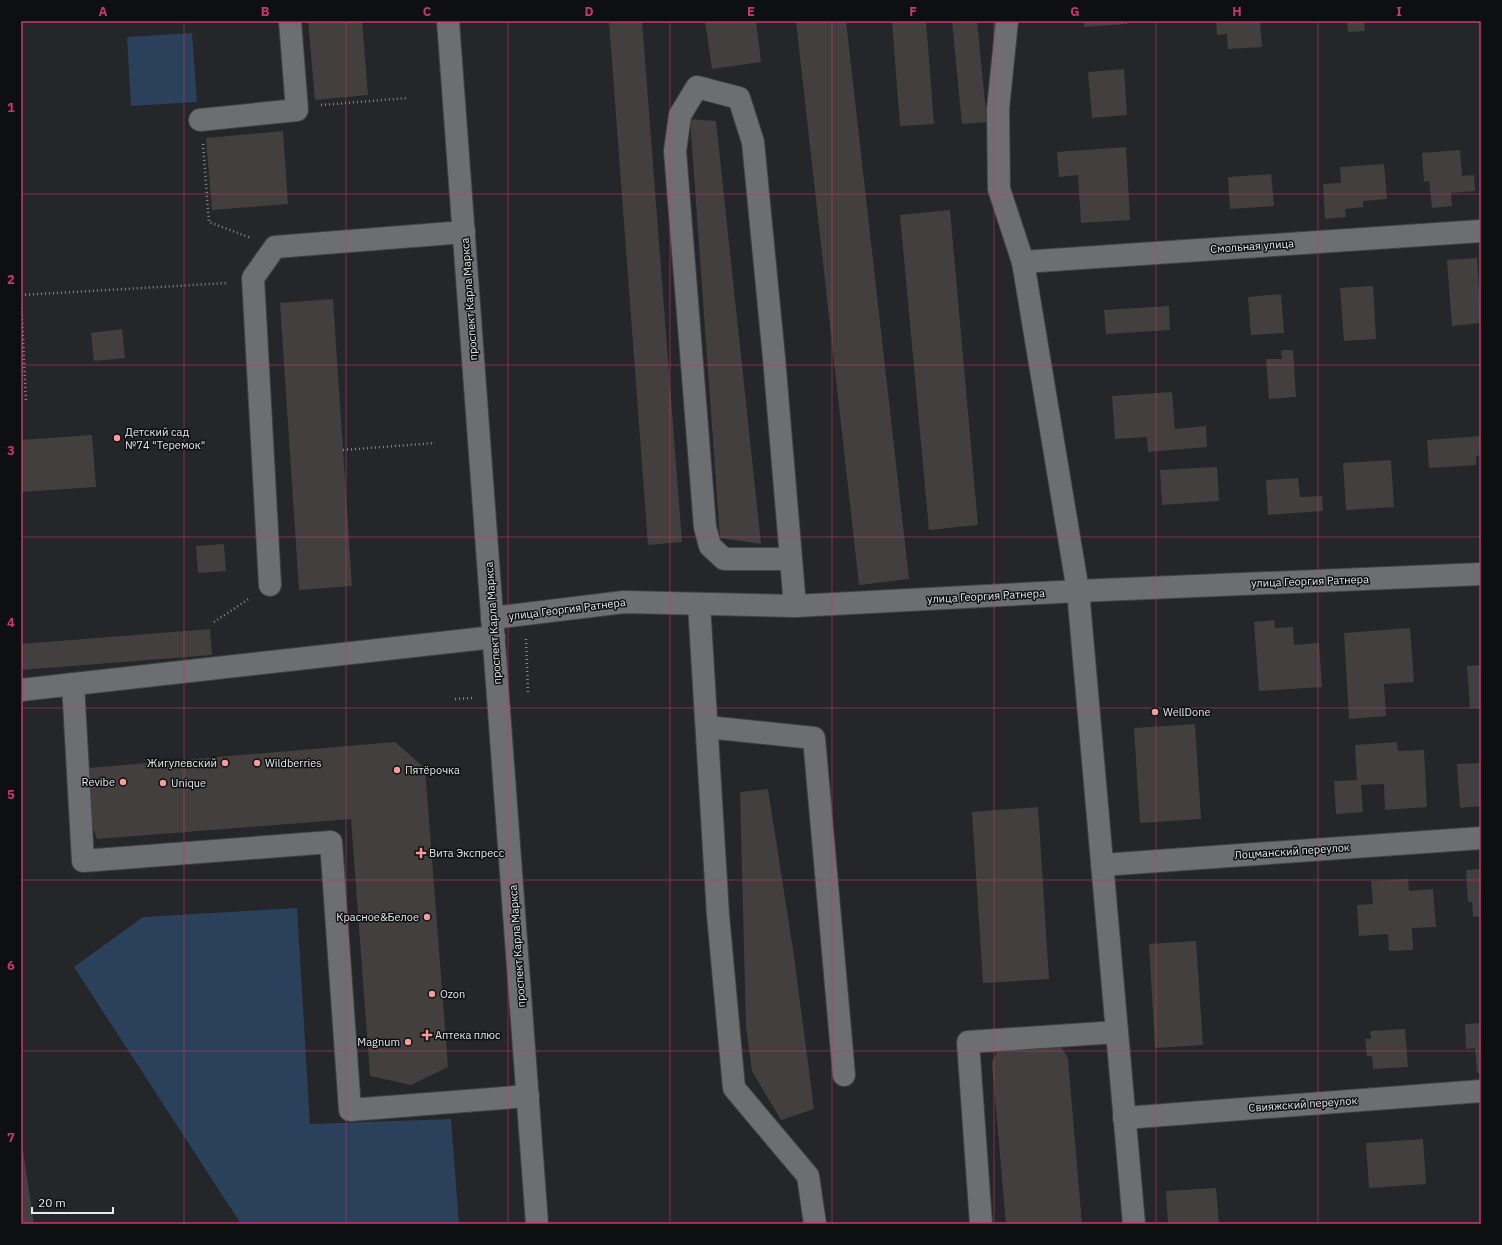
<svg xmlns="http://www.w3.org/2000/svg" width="1502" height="1245" font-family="'IBM Plex Sans',sans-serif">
<rect width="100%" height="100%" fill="#242629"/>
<g fill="#2a405b">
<polygon points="192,33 197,102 131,106 127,37"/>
<polygon points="297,908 310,1124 451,1119 459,1224 241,1224 74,967 143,917"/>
</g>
<g fill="#433f3f">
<polygon points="308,21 362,21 368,95 315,100"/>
<polygon points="609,21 642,21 682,542 648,545"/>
<polygon points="705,21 756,21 761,62 712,69"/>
<polygon points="796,21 846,21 909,579 859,585"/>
<polygon points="892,21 926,21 934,124 900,126"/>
<polygon points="952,21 977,21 987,122 962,124"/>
<polygon points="1084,21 1127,21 1127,24 1084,27"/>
<polygon points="1216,21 1260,21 1262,47 1228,49 1227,34 1217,35"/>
<polygon points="1347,21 1364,21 1365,31 1348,32"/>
<polygon points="1124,69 1127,115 1092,118 1088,72"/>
<polygon points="690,119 716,121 761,544 720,538"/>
<polygon points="283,131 288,204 212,210 206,138"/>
<polygon points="1126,147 1130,220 1081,223 1078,175 1059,177 1057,152"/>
<polygon points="1460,150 1462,176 1474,175 1475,191 1451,193 1452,206 1432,208 1429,181 1424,182 1422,153"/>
<polygon points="1384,164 1387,199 1363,201 1363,207 1345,209 1346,217 1325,219 1323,184 1341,183 1340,167"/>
<polygon points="1271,174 1274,206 1230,209 1228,177"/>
<polygon points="950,210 978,525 929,530 900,215"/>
<polygon points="1477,258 1481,323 1452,326 1447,260"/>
<polygon points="1373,286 1376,339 1344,341 1340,288"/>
<polygon points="1281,294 1284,333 1251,335 1248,297"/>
<polygon points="333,299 352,586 299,590 280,303"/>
<polygon points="1169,306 1170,330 1106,334 1104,310"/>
<polygon points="122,329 125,358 94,361 91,333"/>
<polygon points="1281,350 1293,350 1296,397 1269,399 1266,359 1282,359"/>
<polygon points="1172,392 1175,429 1206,426 1207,447 1148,452 1147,437 1115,439 1112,396"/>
<polygon points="92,435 96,487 21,492 21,440"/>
<polygon points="1481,436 1481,455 1476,456 1476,465 1429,468 1427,440"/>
<polygon points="1391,460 1394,507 1346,510 1343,463"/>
<polygon points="1217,467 1219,501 1162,505 1160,470"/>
<polygon points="1298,478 1300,497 1322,496 1323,511 1268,515 1266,480"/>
<polygon points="224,544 226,571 198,573 196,546"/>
<polygon points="1274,620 1275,628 1293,627 1294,645 1319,643 1322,687 1259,691 1254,622"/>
<polygon points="1410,628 1414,682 1384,684 1386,716 1349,719 1344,633"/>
<polygon points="210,629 212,655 21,670 21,644"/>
<polygon points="1481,665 1481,708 1470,708 1467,666"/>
<polygon points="1195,724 1201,819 1140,823 1134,728"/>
<polygon points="395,742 425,768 448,1067 411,1085 370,1076 351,819 97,839 84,804 89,768"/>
<polygon points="1397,742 1398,751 1424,750 1427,807 1385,810 1384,784 1361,785 1363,812 1336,814 1334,781 1357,780 1355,745"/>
<polygon points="1481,763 1481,806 1460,808 1457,764"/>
<polygon points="768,789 794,956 814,1109 781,1120 752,1071 746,1026 740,792"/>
<polygon points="1038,807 1049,979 983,983 972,812"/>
<polygon points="1481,869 1481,916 1473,917 1472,902 1468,902 1466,870"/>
<polygon points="1408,879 1409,891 1433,889 1436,927 1412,928 1413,950 1389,951 1388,934 1359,936 1357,905 1373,904 1371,881"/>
<polygon points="1196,941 1203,1045 1155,1048 1149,944"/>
<polygon points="1481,1023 1481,1073 1477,1073 1475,1048 1466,1049 1465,1024"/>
<polygon points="1405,1029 1408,1067 1373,1069 1372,1056 1367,1056 1365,1039 1371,1039 1370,1031"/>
<polygon points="1059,1042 1068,1059 1082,1224 1006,1224 992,1063 999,1047"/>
<polygon points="1423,1139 1426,1184 1369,1188 1366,1143"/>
<polygon points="21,1144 22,1144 34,1224 21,1224"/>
<polygon points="1216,1188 1219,1224 1168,1224 1166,1191"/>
</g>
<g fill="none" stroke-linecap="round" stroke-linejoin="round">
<defs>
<g id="minor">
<polyline points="448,21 537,1224"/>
<polyline points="1007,21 998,109 999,189 1023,262 1078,591 1134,1224"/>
<polyline points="200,120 297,110 290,21"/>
<polyline points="1023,262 1481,231"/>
<polyline points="791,559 724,559 710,546 705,527 675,151 680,115 697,87 739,98 753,142 774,358 795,606"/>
<polyline points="270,585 253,278 275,247 464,232"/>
<polyline points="699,604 718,915 734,1088 808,1176 815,1224"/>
<polyline points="492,618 624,602 795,606 1078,591 1481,574"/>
<polyline points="73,684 83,861 331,842 350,1110 528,1096"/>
<polyline points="21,690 494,637"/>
<polyline points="707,727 814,738 844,1075"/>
<polyline points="1102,865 1481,838"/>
<polyline points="1124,1118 1481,1091"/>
<polyline points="981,1224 968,1042 1117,1032"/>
</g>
</defs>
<use href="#minor" stroke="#414345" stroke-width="24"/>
<g stroke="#87898b" stroke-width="2.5" stroke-dasharray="1 3" stroke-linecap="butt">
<polyline points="321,105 408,98"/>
<polyline points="203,144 209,222 251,238"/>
<polyline points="21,295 228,283"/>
<polyline points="21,299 26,401"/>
<polyline points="343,450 435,443"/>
<polyline points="214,622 250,598"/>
<polyline points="526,639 528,693"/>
<polyline points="455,699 472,698"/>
</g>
<use href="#minor" stroke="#6c6e71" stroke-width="22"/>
</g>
<path fill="none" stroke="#c83770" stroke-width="1" stroke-opacity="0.55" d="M184,21V1224M346,21V1224M508,21V1224M670,21V1224M832,21V1224M994,21V1224M1156,21V1224M1318,21V1224M21,194H1481M21,365H1481M21,537H1481M21,708H1481M21,880H1481M21,1051H1481"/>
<g fill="#f59b9b" stroke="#0e0f10" stroke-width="1.5">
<circle cx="117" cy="438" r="4"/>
<circle cx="1155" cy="712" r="4"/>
<circle cx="225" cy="763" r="4"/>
<circle cx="257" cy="763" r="4"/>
<circle cx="397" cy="770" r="4"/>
<circle cx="123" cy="782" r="4"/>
<circle cx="163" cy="783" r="4"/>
<path d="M419 847h4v4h4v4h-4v4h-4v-4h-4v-4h4z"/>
<circle cx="427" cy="917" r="4"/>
<circle cx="432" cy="994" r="4"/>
<path d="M425 1029h4v4h4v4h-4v4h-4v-4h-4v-4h4z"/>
<circle cx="408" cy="1042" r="4"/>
</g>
<g text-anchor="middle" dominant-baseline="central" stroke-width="3" stroke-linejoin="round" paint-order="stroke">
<g font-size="11" fill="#e7e9ea" stroke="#0e0f10">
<text transform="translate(1252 246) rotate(-4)">Смольная улица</text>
<text transform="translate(469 299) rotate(-94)">проспект Карла Маркса</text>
<text transform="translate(1310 581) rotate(-2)">улица Георгия Ратнера</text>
<text transform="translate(986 596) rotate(-3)">улица Георгия Ратнера</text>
<text transform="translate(567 609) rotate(-7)">улица Георгия Ратнера</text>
<text transform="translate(493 623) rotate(-94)">проспект Карла Маркса</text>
<text transform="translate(1292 851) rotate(-4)">Лоцманский переулок</text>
<text transform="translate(517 946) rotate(-94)">проспект Карла Маркса</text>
<text transform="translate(1303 1104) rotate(-4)">Свияжский переулок</text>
</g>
<g font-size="11" fill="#e7e9ea" stroke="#0e0f10" text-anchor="start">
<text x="125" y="432">Детский сад<tspan x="125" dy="13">№74 "Теремок"</tspan></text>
<text x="1163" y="712">WellDone</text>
<text x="217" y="763" text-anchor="end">Жигулевский</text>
<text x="265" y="763">Wildberries</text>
<text x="405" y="770">Пятёрочка</text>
<text x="115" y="782" text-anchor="end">Revibe</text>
<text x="171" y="783">Unique</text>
<text x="429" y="853">Вита Экспресс</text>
<text x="419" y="917" text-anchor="end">Красное&amp;Белое</text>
<text x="440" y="994">Ozon</text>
<text x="435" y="1035">Аптека плюс</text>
<text x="400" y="1042" text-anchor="end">Magnum</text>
</g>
</g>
<rect width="1502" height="1245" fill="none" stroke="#0e0f10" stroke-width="44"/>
<path d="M32 1207v6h81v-6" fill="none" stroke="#e7e9ea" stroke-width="2"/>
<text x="38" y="1207" font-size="12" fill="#e7e9ea" stroke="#0e0f10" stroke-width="3" paint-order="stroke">20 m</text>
<rect x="22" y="22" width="1458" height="1201" fill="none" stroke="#c83770" stroke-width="1.5"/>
<g font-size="13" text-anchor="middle" font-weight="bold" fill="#c83770">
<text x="103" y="16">A</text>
<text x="265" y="16">B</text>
<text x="427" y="16">C</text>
<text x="589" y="16">D</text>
<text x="751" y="16">E</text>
<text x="913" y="16">F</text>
<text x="1075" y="16">G</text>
<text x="1237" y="16">H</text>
<text x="1399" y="16">I</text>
<text x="11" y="112">1</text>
<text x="11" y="284">2</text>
<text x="11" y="455">3</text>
<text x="11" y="627">4</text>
<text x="11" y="799">5</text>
<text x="11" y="970">6</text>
<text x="11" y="1142">7</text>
</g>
</svg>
